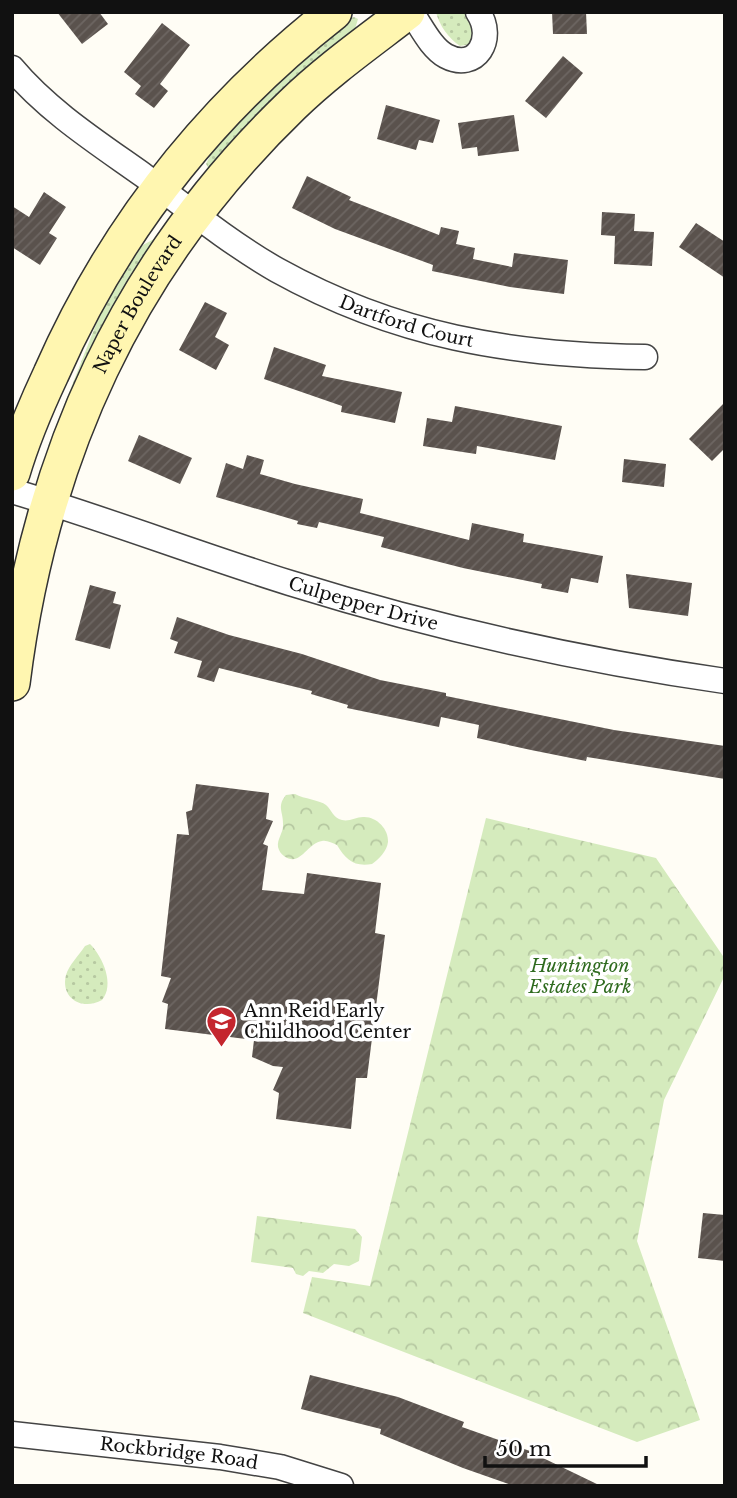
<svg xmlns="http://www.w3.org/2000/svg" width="737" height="1498" font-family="'Libre Baskerville',serif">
<defs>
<pattern id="grass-dots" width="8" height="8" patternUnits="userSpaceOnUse" patternTransform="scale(1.75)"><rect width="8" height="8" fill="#d5ebbd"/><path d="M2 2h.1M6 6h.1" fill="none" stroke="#b6c8a1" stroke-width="1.8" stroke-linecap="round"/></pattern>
<pattern id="park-crowns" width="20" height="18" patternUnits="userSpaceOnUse" patternTransform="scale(1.75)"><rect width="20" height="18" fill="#d5ebbd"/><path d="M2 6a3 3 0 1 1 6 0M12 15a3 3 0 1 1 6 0" fill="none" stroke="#b6c8a1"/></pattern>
<pattern id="building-hatch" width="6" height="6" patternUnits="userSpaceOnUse" patternTransform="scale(1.75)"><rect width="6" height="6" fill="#5a524d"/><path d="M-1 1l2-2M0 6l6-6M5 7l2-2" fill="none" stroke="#6d6662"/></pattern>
</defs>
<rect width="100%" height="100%" fill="#fffdf5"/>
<g fill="url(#grass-dots)">
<path d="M436,12H465L475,28L471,44L460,46C449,39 439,25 436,12Z"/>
<polygon points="354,17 358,19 355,29 337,48 213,168 209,169 206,164 220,136 346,20"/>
<polygon points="154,239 155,243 49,449 48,446 108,294 126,263 143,245"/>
<path d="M90,944C103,957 115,985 102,1000C83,1011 60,999 66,975C69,965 79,955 85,946Z"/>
</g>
<g fill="url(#park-crowns)">
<path d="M295,794C304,799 320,800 326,805C332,810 333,818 342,820C349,822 356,817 363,817C376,816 389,829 388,842C387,851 379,859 372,864C354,867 346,860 337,845C332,843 327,840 322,841C307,843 300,868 284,856C281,854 279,851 278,847C277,839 283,833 283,826C284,812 276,807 286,795Z"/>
<polygon points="486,818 656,858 725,959 725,975 664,1100 637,1241 700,1420 637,1442 303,1313 312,1277 370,1286"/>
<polygon points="257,1216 355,1229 362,1237 359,1261 349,1266 334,1264 323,1273 309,1271 303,1276 296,1274 293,1268 251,1262"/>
</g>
<g fill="url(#building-hatch)">
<polygon points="57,12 99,12 108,24 82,44"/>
<polygon points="552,12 586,12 587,34 553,34"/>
<polygon points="162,23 190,45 160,84 168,91 154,108 135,94 141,86 124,72"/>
<polygon points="563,56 583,73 546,118 525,101"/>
<polygon points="386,105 440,120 433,143 419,140 416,150 377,139"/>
<polygon points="514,115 519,151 478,156 477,147 462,149 458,123"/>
<polygon points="307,176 351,197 349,200 439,235 441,227 459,231 456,244 475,248 473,259 512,267 514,253 568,260 564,294 510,287 432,271 433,265 335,229 292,208"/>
<polygon points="44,192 66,207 49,233 57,238 40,265 12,247 12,206 29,217"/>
<polygon points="602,212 635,214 634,231 654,232 652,266 614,264 615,236 601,235"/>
<polygon points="696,223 725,242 725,278 679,247"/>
<polygon points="205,302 227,313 215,337 229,345 216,370 179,350"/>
<polygon points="274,347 326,365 322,376 402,392 395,423 341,412 342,406 264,379"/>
<polygon points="725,402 725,448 712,461 689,439"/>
<polygon points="455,406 562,426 555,460 477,446 476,454 423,446 427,418 452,422"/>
<polygon points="139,435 192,458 180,484 128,461"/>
<polygon points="247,455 264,460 260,474 295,484 363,499 360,513 469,540 472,523 524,534 523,542 603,556 598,583 571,578 568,593 541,588 542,584 463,568 381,547 384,537 319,522 317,528 297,524 298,521 216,497 226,463 243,469"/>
<polygon points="624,459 666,464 664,487 622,482"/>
<polygon points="626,574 692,583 688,616 629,608"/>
<polygon points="90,585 116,592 113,603 121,605 110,649 75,640"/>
<polygon points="177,617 229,635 302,654 380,680 446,693 446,696 614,730 725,746 725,779 587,757 586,761 531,750 477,738 479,725 441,717 439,727 347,708 348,705 311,694 312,691 219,668 214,682 197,677 202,661 174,653 178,642 170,639"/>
<polygon points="196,784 269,793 266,819 273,821 263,844 268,846 262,890 304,894 307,873 381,883 375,933 385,935 367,1078 356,1078 351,1129 276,1119 279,1093 273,1090 283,1067 273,1066 252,1057 254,1040 165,1029 168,1004 162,1002 171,978 161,976 177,834 189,835 186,812 192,810"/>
<polygon points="703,1213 725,1215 725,1261 698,1258"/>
<polygon points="310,1375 398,1397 464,1422 462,1427 544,1456 543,1458 601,1486 514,1486 463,1468 380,1434 381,1429 301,1409"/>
</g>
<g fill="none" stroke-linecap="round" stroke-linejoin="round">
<defs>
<g id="minor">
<path d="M411,12C421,26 431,48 446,56C476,72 496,39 478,12"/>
<path id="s1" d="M12,68C48,111 98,143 143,175C187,208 230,243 277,270C396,336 510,355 645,357"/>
<path id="s2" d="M12,491C106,519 197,554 290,583C432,627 578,660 725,681"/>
<path id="s3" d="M12,1434L220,1457L280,1467L341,1486"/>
</g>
<g id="secondary">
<path d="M12,473C22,439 36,406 51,374C115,228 209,110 334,12"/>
<path id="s4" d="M12,683C40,457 127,264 292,105C327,71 368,42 407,12"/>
</g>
</defs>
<use href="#minor" stroke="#444" stroke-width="27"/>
<use href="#secondary" stroke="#333" stroke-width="38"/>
<use href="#minor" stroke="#fff" stroke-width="24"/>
<use href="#secondary" stroke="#fff6b0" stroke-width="35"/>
</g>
<defs>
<symbol id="school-pin" viewBox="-11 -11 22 30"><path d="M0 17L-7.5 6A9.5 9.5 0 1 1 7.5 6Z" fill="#c4262e" stroke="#fff"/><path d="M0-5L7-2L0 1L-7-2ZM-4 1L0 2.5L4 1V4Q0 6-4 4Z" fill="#fff"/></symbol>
</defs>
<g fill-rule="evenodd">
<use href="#school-pin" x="204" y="1004" width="35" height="47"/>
</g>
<g text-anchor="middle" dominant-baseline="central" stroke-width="7" stroke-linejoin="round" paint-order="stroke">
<g font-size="18" fill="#111" stroke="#fff">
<text stroke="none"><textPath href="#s4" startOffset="402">Naper Boulevard</textPath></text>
<text stroke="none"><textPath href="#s1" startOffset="474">Dartford Court</textPath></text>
<text stroke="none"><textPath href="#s2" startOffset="369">Culpepper Drive</textPath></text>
<text stroke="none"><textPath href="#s3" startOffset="168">Rockbridge Road</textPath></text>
</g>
<g font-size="18" font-style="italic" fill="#2f6b1f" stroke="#fff">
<text x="580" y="966">Huntington<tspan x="580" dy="21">Estates Park</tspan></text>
</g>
<g font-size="18" fill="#111" stroke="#fff" text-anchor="start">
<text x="244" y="1011">Ann Reid Early<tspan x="244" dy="21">Childhood Center</tspan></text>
</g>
</g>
<rect width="737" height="1498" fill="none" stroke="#111111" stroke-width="28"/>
<path d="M485 1456v10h161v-10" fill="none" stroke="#111111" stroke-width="3.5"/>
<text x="496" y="1456" font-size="21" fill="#111111" stroke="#ffffff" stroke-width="5" paint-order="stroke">50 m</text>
</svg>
